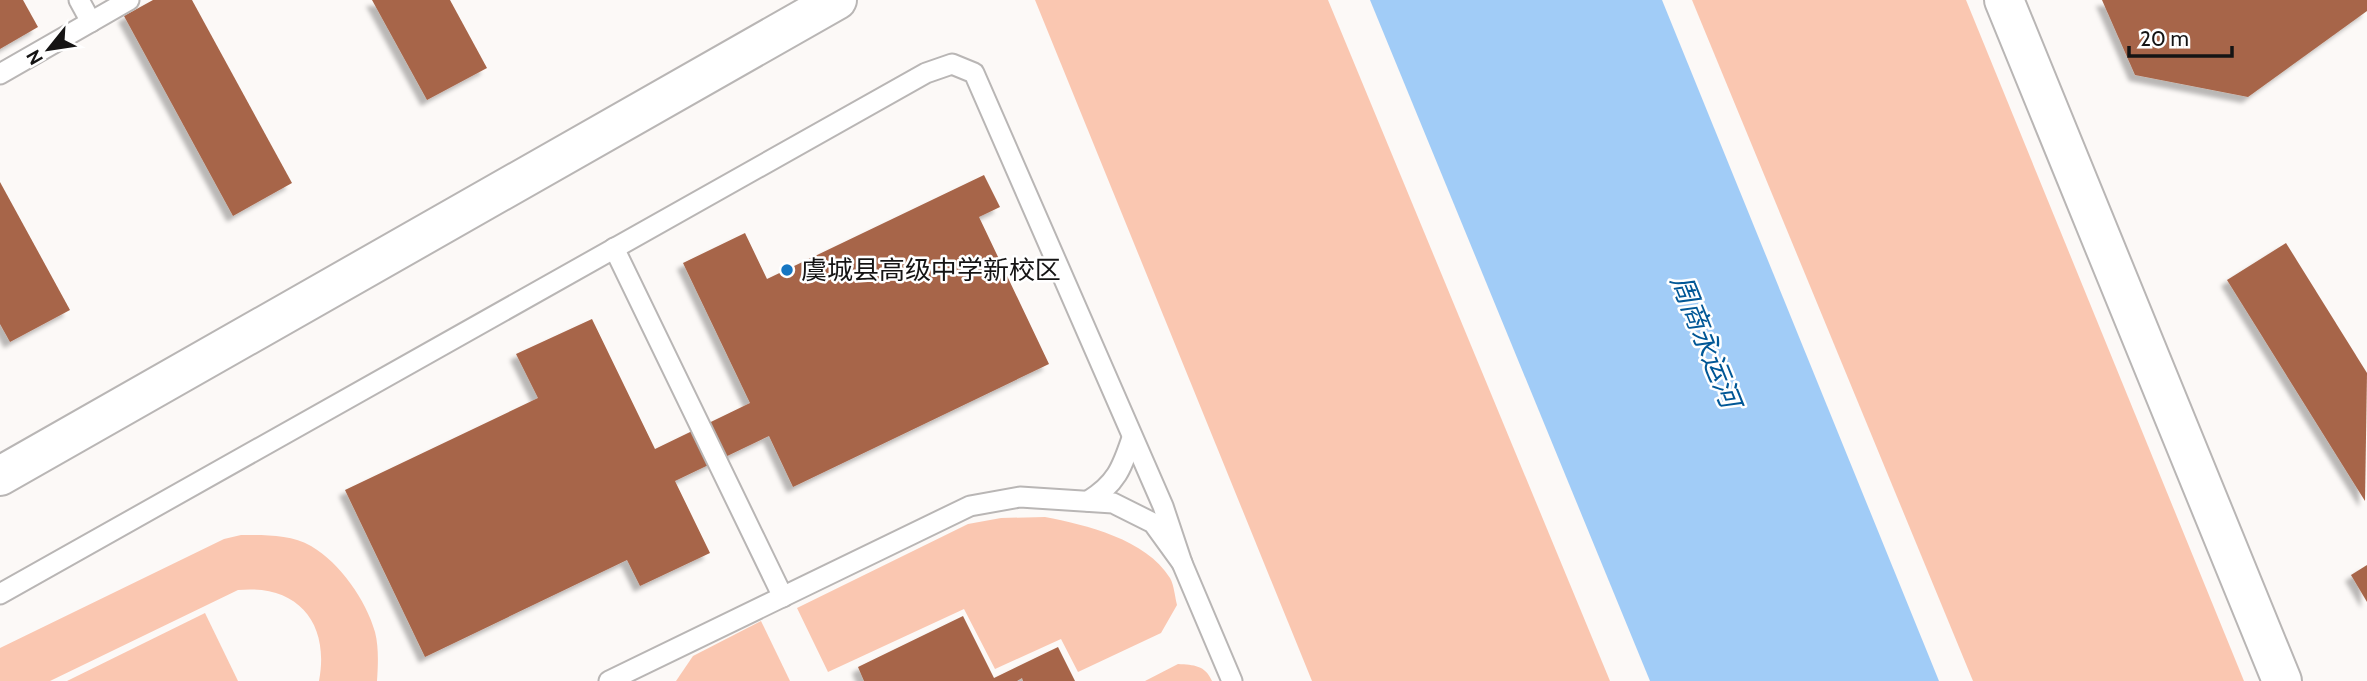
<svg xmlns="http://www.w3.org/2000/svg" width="2367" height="681" font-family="Cabin,'Noto Sans SC',sans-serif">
<defs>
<filter id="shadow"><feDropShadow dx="-6" dy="6" stdDeviation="2" flood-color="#0004"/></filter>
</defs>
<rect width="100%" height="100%" fill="#fcf9f7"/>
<g fill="#fac7b1">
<polygon points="1035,0 1328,0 1610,681 1312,681"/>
<polygon points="1692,0 1966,0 2244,681 1973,681"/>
<path d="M1045,517C1086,525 1146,539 1170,578C1174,585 1175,597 1177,605L1161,633L1078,672L1061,639L995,669L964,609L828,672L797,608L968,524L1001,518Z"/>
<path d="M241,535C263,535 291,534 311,546C340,563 366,600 375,632C379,647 378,666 377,681H319C330,623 298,584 238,590L50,681H0V648L224,539Z"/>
<polygon points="205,613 238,681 67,681"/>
<polygon points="761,621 790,681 676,681 693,656"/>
<path d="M1178,664C1194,665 1205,665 1212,681H1145Z"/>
</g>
<polygon fill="#a1ccf7" points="1370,0 1662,0 1939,681 1650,681"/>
<g fill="#a76549" filter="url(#shadow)">
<polygon points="0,0 23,0 38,27 0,49"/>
<polygon points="153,0 192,0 292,183 233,216 124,16"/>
<polygon points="372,0 450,0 487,68 427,100"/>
<polygon points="2102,0 2367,0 2367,11 2248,97 2135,75"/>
<polygon points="984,175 1000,207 979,217 1049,364 793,487 769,436 675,481 710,553 640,586 627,560 425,657 345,490 538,398 516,354 592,319 655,449 750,403 683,263 745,233 767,279"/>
<polygon points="0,182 70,310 10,342 0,324"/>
<polygon points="2286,243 2367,373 2365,501 2227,280"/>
<polygon points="2367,565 2367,602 2351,575"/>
<polygon points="963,616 994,678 1058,647 1075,681 1023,681 1022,678 1017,681 864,681 858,667"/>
</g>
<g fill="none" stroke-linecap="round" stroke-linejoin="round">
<defs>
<g id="service">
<polyline points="79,0 91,22"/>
<polyline points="0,74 129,0"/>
<polyline points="614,248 783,597"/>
<path d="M1088,501C1116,484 1122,468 1132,438"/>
<polyline points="0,594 926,73 952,64 974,73 1163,506 1182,563"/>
<polyline points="609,681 970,506 1020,497 1113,503 1153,523 1182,563 1232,681"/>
</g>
<polyline id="minor" points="2004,0 2282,681"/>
<polyline id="tertiary" points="0,476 837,0"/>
</defs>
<use href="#service" stroke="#b9b6b5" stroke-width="23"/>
<use href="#minor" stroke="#b9b6b5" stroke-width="42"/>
<use href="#tertiary" stroke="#b9b6b5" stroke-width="42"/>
<use href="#service" stroke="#fff" stroke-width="19"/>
<use href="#minor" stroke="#fff" stroke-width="38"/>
<use href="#tertiary" stroke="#fff" stroke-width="38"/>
</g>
<circle fill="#1676c2" stroke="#fff" stroke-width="2.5" cx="787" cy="270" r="7"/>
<g text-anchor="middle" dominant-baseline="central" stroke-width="5" stroke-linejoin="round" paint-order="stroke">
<g font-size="26" fill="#151414" stroke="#fff" text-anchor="start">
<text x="801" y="270">虞城县高级中学新校区</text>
</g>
<g font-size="28" font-style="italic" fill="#005796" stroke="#fff">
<text transform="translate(1706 341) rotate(68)">周商永运河</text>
</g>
</g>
<g transform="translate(49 49) rotate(240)" stroke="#ffffff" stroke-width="5" paint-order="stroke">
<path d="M0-5L12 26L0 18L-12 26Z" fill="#151414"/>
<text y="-10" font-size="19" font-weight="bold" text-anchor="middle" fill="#151414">N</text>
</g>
<path d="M2129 46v10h103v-10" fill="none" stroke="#151414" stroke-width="3.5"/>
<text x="2140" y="46" font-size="21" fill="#151414" stroke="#ffffff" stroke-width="5" paint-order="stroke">20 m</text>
</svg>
